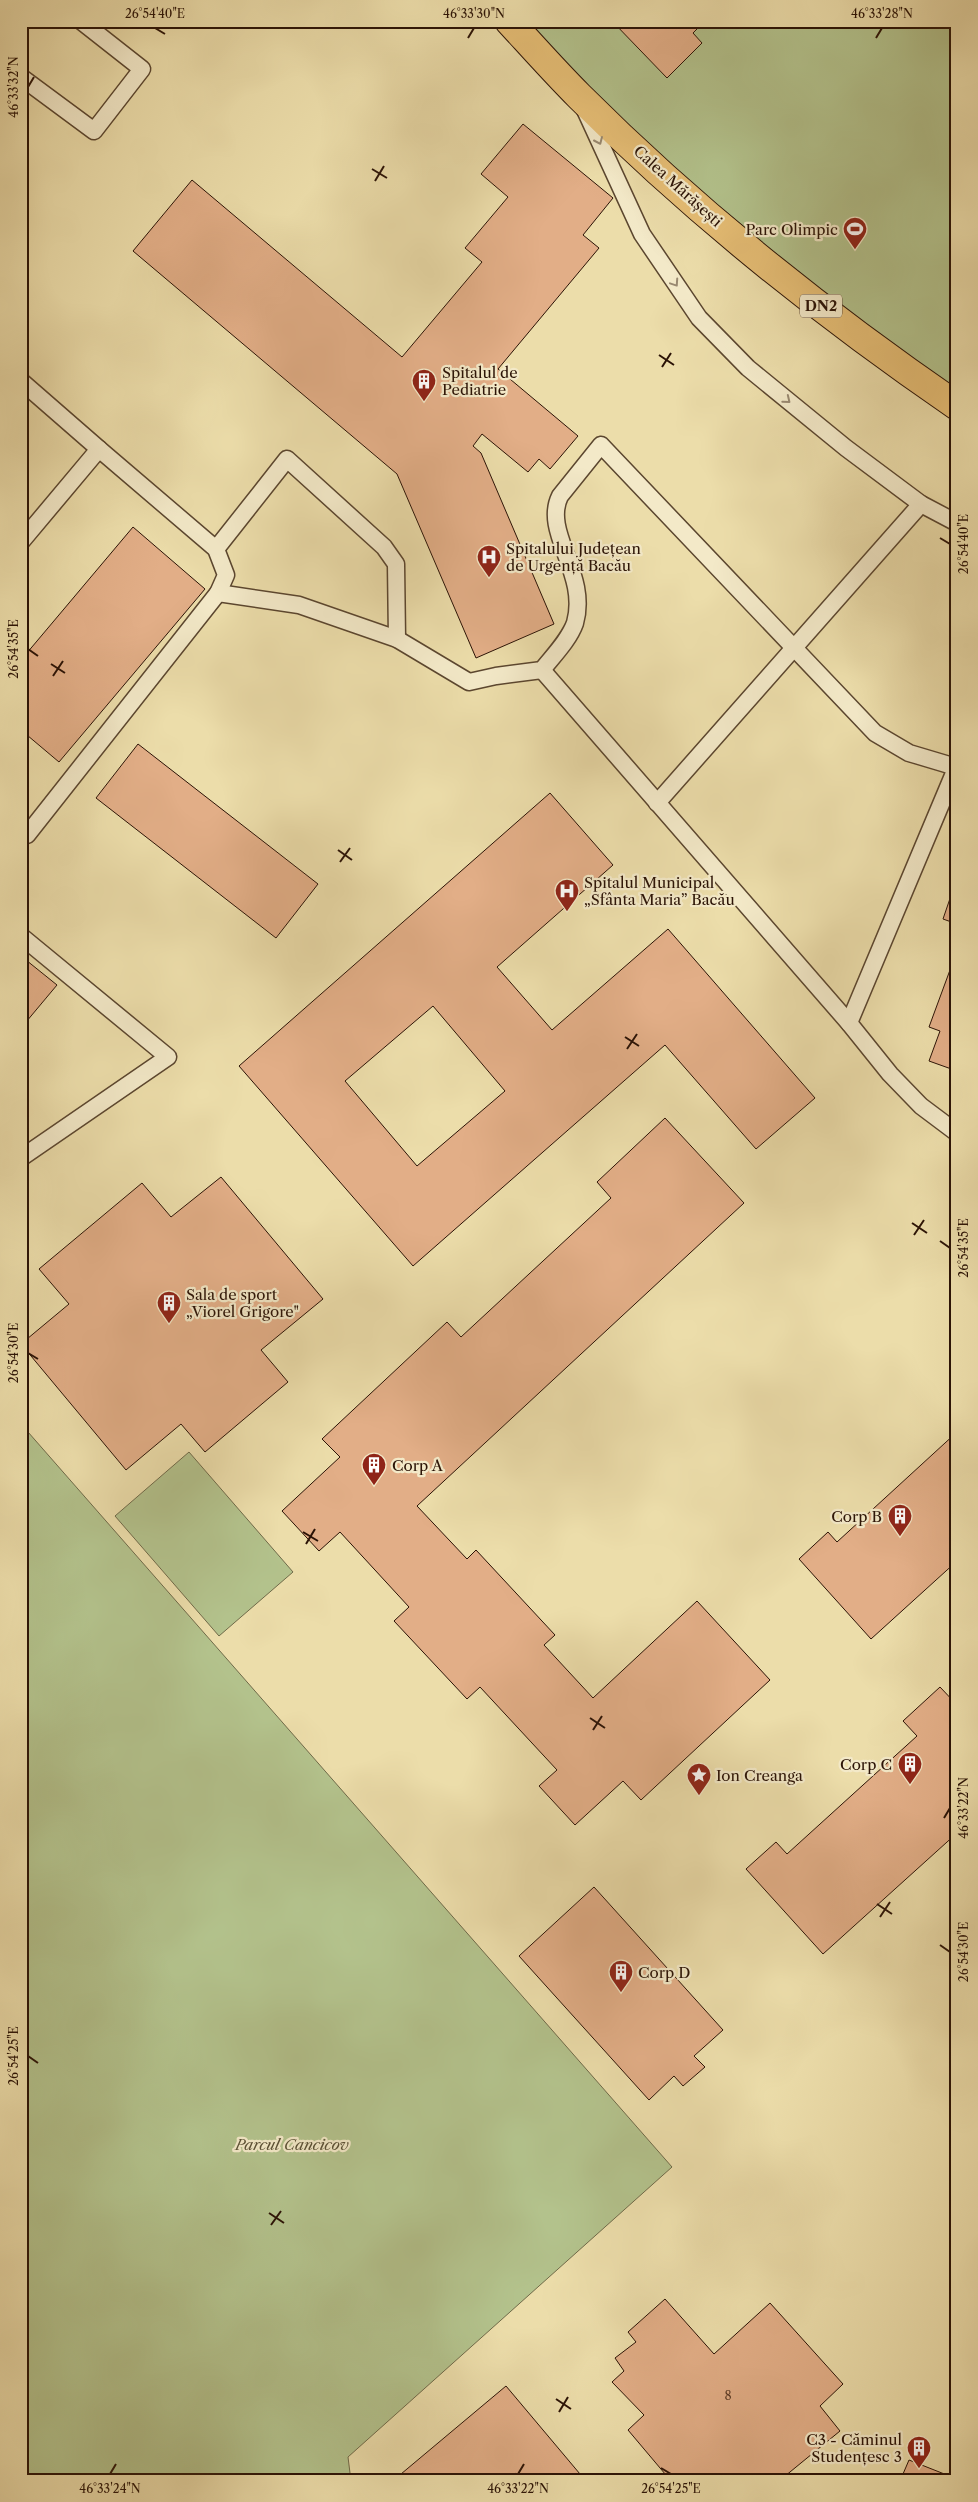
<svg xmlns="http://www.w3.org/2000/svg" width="978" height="2502" font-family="'Libre Caslon Text',serif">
<rect width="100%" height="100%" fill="#ecddaa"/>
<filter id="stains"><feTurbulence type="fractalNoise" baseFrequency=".004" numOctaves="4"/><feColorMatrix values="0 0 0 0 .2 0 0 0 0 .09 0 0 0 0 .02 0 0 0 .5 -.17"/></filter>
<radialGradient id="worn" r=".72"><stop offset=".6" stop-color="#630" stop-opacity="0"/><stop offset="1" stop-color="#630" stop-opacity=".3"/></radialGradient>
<g fill="#b3c28c" stroke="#6f6a49">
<polygon points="509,21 957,21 957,406 815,302"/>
<polygon points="21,1424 672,2167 348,2457 351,2481 21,2481"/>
<polygon points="189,1452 293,1572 219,1636 115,1516"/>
</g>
<g fill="#e2ae87" stroke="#2b1306" fill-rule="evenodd">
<polygon points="612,21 705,21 693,33 702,43 667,78"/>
<polygon points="523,124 613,198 583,235 599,248 498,369 578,436 550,469 539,459 528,472 482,434 473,446 481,453 554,624 476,658 397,474 133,251 192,180 402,357 482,262 465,248 508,197 481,174"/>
<polygon points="133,527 205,589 59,762 21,730 21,660"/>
<polygon points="138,744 318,884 276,938 96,798"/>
<path d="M550,793L613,865L497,967L552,1030L668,929L815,1098L756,1149L665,1045L413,1266L239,1066ZM433,1006L505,1091L417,1166L345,1081Z"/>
<polygon points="957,878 957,924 943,919"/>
<polygon points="957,951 957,1071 929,1061 940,1031 929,1027"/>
<polygon points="21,956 57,985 21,1028"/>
<polygon points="665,1118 744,1203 417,1506 467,1559 476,1550 555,1635 544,1645 593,1698 697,1601 770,1680 641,1800 623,1781 575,1825 539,1786 557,1770 480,1687 467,1699 394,1621 409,1607 340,1532 319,1551 282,1511 340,1457 322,1439 447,1322 461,1337 611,1198 597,1182"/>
<polygon points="221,1177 323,1299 261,1350 288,1382 205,1452 181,1424 126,1470 21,1344 69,1304 39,1269 142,1183 171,1217"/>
<polygon points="957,1401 957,1411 952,1406"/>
<polygon points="957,1432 957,1561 871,1639 799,1559 828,1532 837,1542"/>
<polygon points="940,1687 957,1705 957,1833 823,1954 746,1869 776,1842 787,1854 917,1736 903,1721"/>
<polygon points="594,1887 723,2030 694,2056 705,2067 683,2086 674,2076 649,2100 519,1956"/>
<polygon points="665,2299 714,2354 770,2303 843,2384 820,2406 840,2431 779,2481 671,2481 628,2430 644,2415 612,2382 624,2371 615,2358 636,2342 628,2332"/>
<polygon points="506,2386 580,2474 572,2481 522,2481 516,2473 507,2481 406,2481 401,2474"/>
<polygon points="909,2460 957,2479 957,2481 900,2481"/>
</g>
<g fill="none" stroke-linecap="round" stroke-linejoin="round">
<defs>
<g id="lane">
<polyline points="21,77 94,131 142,69 81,21"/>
<polyline points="585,110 642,234 699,318 748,368 846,448 921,504 957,523"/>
<polyline points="21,381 99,449 21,542"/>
<polyline points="216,549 287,459 384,547 396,564 397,639"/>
<path d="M218,593L299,605L397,639L469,682L496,676L542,670C553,656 569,640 575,623C589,574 542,532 560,496L601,445L875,733L909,753L956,767"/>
<polyline points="542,670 849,1023 890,1074 921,1106 957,1133"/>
<polyline points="657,803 921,504"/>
<polyline points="27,835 218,593 226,575 216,549 99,449"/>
<polyline points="21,936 168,1057 21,1158"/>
<polyline points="849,1023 957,766"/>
</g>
<path id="primary" d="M509,21C532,46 555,72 579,96C694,211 823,314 957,406"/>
</defs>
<use href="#lane" stroke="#5b462f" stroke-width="19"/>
<use href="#primary" stroke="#2b1306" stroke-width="30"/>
<use href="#lane" stroke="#f3e9c8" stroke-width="16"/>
<use href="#primary" stroke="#e6be75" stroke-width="28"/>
</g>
<defs><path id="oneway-chevron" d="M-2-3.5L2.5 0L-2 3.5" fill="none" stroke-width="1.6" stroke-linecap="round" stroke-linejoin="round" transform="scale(1.25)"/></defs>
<g stroke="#998971">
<use href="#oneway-chevron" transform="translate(599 141) rotate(66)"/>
<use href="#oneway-chevron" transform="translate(675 283) rotate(56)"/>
<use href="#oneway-chevron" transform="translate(787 400) rotate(39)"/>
</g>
<path fill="none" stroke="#2b1306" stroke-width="2" d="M155,28L165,34M468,38L474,28M876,38L882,28M28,87L34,77M372,169L387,178M375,181L384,166M659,355L674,365M662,367L671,353M940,538L950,544M28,649L38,656M51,664L65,673M53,676L63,661M338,850L352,860M340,862L350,848M625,1037L639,1046M627,1049L637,1034M912,1223L927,1233M914,1235L924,1220M940,1241L950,1248M28,1353L38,1359M303,1532L318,1541M306,1544L315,1529M590,1718L605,1728M593,1730L602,1716M944,1818L950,1808M877,1904L892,1914M880,1917L890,1902M940,1945L950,1952M28,2056L38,2063M269,2213L284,2223M271,2225L281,2211M556,2399L571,2409M559,2412L568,2397M661,2468L671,2474M110,2474L116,2464M518,2474L524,2464"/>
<defs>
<symbol id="stadium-pin" viewBox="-11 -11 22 30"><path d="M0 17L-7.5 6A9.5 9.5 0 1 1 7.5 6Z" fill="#8f2418" stroke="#f3e9c8"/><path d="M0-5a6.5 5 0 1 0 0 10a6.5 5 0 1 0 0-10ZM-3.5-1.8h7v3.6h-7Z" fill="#fff"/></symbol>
<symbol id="building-pin" viewBox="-11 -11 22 30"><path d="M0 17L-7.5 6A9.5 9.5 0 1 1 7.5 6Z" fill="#8f2418" stroke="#f3e9c8"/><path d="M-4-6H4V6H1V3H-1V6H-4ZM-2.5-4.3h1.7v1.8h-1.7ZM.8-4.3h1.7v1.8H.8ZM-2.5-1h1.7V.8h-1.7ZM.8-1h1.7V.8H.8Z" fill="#fff"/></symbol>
<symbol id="hospital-pin" viewBox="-11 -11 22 30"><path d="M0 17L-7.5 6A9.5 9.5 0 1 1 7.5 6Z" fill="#8f2418" stroke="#f3e9c8"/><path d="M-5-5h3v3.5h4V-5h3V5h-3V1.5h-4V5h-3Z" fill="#fff"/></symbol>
<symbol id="sight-pin" viewBox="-11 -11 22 30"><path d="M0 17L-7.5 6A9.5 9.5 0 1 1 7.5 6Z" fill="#8f2418" stroke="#f3e9c8"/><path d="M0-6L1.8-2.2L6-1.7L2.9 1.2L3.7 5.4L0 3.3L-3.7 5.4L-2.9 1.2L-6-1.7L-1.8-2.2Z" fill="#fff"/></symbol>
</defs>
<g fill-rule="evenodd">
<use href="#stadium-pin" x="841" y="215" width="28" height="38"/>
<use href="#building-pin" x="410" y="367" width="28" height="38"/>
<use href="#hospital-pin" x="475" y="543" width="28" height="38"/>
<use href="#hospital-pin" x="553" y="877" width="28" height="38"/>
<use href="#building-pin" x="155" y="1289" width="28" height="38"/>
<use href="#building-pin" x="360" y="1451" width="28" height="38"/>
<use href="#building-pin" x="886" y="1502" width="28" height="38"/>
<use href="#building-pin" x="896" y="1750" width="28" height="38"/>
<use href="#sight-pin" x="685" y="1761" width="28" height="38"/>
<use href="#building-pin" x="607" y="1958" width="28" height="38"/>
<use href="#building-pin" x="905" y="2434" width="28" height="38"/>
</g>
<g text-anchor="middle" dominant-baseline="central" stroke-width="4.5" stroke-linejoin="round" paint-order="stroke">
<g font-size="12" fill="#593a26">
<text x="728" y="2395">8</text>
</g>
<rect fill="#f3e9c8" stroke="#675340" stroke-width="1" x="800" y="294.5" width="42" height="23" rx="4"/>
<g font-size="14" font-weight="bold" fill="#2b1306">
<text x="821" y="306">DN2</text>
</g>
<g font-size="15" fill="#2b1306" stroke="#f3e9c8">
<text transform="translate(678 186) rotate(42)">Calea Mărășești</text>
</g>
<g font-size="15" fill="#2b1306" stroke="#f3e9c8" text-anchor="start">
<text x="838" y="229" text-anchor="end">Parc Olimpic</text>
<text x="442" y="372">Spitalul de<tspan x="442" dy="17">Pediatrie</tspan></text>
<text x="506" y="548">Spitalului Județean<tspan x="506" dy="17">de Urgență Bacău</tspan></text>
<text x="584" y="882">Spitalul Municipal<tspan x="584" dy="17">„Sfânta Maria” Bacău</tspan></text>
<text x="186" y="1294">Sala de sport<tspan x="186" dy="17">„Viorel Grigore"</tspan></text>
<text x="392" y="1465">Corp A</text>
<text x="882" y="1516" text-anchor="end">Corp B</text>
<text x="892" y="1764" text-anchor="end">Corp C</text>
<text x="716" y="1775">Ion Creanga</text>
<text x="638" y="1972">Corp D</text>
<text x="902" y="2439" text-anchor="end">C3 - Căminul<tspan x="902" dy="17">Studențesc 3</tspan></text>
</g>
<g font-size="15" font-style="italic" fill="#5b5035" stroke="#f3e9c8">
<text x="292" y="2144">Parcul Cancicov</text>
</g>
</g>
<rect width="978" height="2502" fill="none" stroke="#ecddaa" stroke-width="55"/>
<rect x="28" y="28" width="922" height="2446" fill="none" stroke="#2b1306" stroke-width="2"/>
<g font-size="12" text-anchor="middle" fill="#2b1306">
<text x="155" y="18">26°54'40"E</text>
<text x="474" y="18">46°33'30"N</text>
<text x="882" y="18">46°33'28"N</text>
<text transform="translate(14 87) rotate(-90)" y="4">46°33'32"N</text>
<text transform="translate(964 544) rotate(-90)" y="4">26°54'40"E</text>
<text transform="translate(14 649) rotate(-90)" y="4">26°54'35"E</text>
<text transform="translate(964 1248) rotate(-90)" y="4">26°54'35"E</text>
<text transform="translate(14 1353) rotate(-90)" y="4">26°54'30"E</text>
<text transform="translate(964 1808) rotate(-90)" y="4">46°33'22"N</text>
<text transform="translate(964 1952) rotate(-90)" y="4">26°54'30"E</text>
<text transform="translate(14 2056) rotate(-90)" y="4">26°54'25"E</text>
<text x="110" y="2493">46°33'24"N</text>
<text x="518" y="2493">46°33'22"N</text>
<text x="671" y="2493">26°54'25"E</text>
</g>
<rect width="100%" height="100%" filter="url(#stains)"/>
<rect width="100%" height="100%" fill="url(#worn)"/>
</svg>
